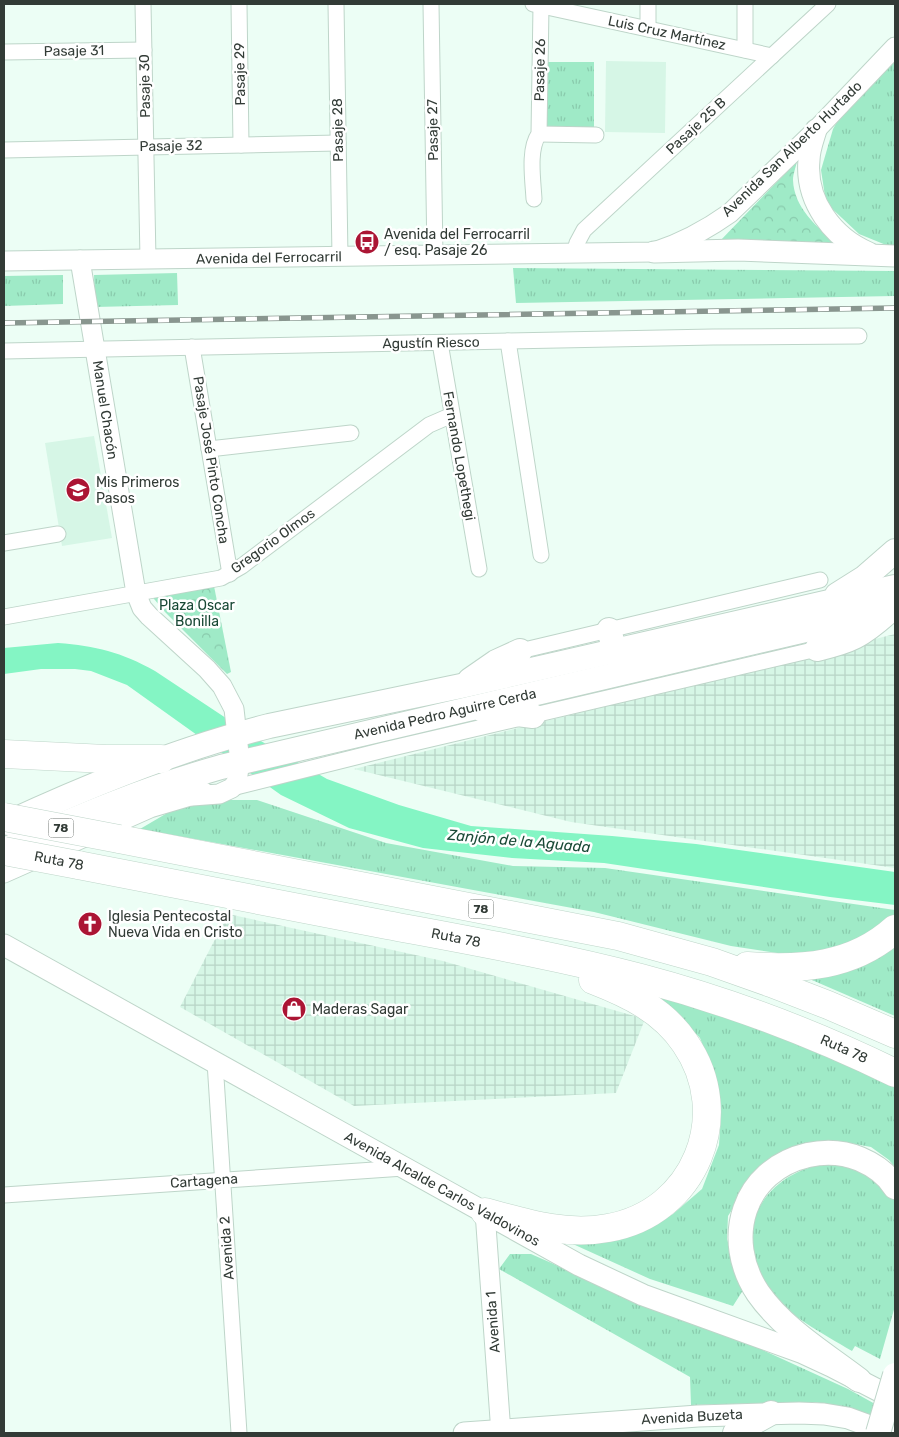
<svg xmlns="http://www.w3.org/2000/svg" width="899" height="1437" font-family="Rubik,sans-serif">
<defs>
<pattern id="industrial-grid" width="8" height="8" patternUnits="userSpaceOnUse" patternTransform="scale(1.25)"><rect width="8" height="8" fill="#d6f6e6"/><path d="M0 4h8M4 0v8" fill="none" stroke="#b8d4c6"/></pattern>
<pattern id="grass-tufts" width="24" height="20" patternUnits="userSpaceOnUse" patternTransform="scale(1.25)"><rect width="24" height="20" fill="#9feac7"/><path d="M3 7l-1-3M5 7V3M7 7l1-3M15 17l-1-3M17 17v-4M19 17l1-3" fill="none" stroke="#89caac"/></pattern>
<pattern id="park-crowns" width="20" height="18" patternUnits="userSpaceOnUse" patternTransform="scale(1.25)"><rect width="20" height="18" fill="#9feac7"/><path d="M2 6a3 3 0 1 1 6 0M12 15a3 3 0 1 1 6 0" fill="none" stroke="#89caac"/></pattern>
</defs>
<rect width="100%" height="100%" fill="#ecfef5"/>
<g fill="#d6f6e6">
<polygon points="606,61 666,62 665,133 605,132"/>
<polygon points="94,436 112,538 62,546 45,443"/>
</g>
<g fill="url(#industrial-grid)">
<polygon points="895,634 895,868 571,822 354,769"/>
<polygon points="228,914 443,961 645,1019 616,1093 354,1106 180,1007"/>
</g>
<g fill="url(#grass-tufts)">
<polygon points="895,59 895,247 891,247 859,234 826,203 821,170 833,129 843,111"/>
<rect x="543" y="62" width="51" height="69"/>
<polygon points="513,268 895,271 895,296 516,303"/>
<polygon points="177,273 178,305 95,307 94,275"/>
<polygon points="63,275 63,304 4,306 4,276"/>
<polygon points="222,800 257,800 386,843 513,866 605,868 895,910 895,917 869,942 798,956 731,946 594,912 140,829 174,809"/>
<polygon points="895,939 895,1016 805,977"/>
<polygon points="640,986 742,1017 895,1086 895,1167 889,1160 871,1147 844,1142 799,1144 766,1161 745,1189 728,1216 727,1239 734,1262 745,1287 733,1306 650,1279 564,1240 648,1229 673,1214 702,1189 719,1145 721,1116 715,1076 700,1038 671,1008"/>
<path d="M834,1163L867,1173L895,1197V1306L880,1359L855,1346L852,1351C822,1333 788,1316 766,1288C762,1283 760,1276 758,1271C755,1265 751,1259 751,1253C745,1202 786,1166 834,1163Z"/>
<polygon points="510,1254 531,1254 606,1287 754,1346 848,1389 895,1415 895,1432 843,1407 815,1402 691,1405 690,1377 499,1269"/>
</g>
<g fill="url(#park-crowns)">
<path d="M797,161C796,167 793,174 793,180C794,208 817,227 836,243L719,242Z"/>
<polygon points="214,586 231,672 227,674 165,612 149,593"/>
</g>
<path fill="#84f5c4" d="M58,643C96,646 121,652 155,671L259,740L327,779L399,805L471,826L612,836L696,844L895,872V905L830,897L604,863L512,858L423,848L349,828L281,795L127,685L91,671L75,669H41L4,674V648Z"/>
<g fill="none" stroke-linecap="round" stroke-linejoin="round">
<defs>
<g id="minor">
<polyline points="143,4 148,259"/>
<polyline points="239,4 241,145"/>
<polyline points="336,4 340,257"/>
<polyline points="431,4 435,256"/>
<polyline points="533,4 772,56"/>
<polyline points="648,4 648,29"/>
<polyline points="745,4 745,50"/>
<polyline points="4,52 144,50"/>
<polyline points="539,134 596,135"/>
<polyline points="4,150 338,143"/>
<path d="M534,199C533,180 528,149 539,134L541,6"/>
<polyline points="574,254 577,243 584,230 828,4"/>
<polyline points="508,341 541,555"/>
<polyline points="440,343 479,569"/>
<polyline points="192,347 230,574"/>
<polyline points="4,351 713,337 859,336"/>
<polyline points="209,449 351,433"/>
<polyline points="4,543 58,534"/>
<polyline points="4,617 221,578 242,566 429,425 452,415"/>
<polyline points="520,651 820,580"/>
<polyline points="232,788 384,750 817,649"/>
<polyline points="215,1062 239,1433"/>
<polyline points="4,1195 404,1168"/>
</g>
<g id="tertiary">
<polyline points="80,260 136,593 142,608 149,616 207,669 222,686 234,709 240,762 237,781 232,788 219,794 192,796"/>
<path d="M4,261L654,252C682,243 706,230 730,213L816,130L895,47"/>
<polyline points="4,873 150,808 204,792"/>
<polyline points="485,1212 501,1433"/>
</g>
<g id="secondary">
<path d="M816,130C813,140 809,150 809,160C805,201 833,238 869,253"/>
<polyline points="654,252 738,250 895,256"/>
<polyline points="4,945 579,1265 643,1295 803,1353 831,1366 895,1399"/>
<polyline points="464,1433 698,1416 799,1413 824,1414 848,1418 889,1433"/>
</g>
<g id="primary">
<polyline points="837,595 864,578 895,551"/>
<polyline points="609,630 615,651"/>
<path d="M817,649C851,641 861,636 887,613"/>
<polyline points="470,680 496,662 520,651"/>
<polyline points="483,710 533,716"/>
<path d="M8,823C92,784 178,749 269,726L461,686L895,587"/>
<path d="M4,850C75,818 146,788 221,767L895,609"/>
<path d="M859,1380C825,1354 783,1329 758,1293C722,1239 743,1170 808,1155C826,1151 843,1152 860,1159C874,1165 887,1174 895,1187"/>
<polyline points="735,1433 771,1413"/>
</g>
<g id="motorway">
<polyline points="4,754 106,759 161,759"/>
<polyline points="119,839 618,936 712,962 771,983 828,1005 895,1034"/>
<path d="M78,865C181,885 284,905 387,925C472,941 557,956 641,978C728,1001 813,1033 895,1073"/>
<path d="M747,966C801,970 853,967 895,929"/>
<path d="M485,1212C525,1223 566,1236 608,1228C695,1213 735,1115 685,1043C663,1010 629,994 593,980"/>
</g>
</defs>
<use href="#minor" stroke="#bed5c9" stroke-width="17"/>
<use href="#tertiary" stroke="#bed5c9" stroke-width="21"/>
<use href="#secondary" stroke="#bed5c9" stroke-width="23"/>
<use href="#primary" stroke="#bed5c9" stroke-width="26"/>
<use href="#motorway" stroke="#bed5c9" stroke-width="29"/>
<use href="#minor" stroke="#fff" stroke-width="15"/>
<use href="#tertiary" stroke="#fff" stroke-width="19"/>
<use href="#secondary" stroke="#fff" stroke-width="21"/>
<use href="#primary" stroke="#fff" stroke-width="24"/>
<use href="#motorway" stroke="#fff" stroke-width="28"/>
<defs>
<polyline id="rail" points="4,323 895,308"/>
</defs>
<use href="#rail" stroke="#89968f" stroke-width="5.5"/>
<use href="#rail" stroke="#fff" stroke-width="4" stroke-dasharray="11" stroke-linecap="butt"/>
<defs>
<polyline id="primary-bridge" points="878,1433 895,1375"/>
<g id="motorway-bridge">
<polyline points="4,817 119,839"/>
<polyline points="4,851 78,865"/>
</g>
</defs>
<use href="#primary-bridge" stroke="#bed5c9" stroke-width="26" stroke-linecap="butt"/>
<use href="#motorway-bridge" stroke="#bed5c9" stroke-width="29" stroke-linecap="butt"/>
<use href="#primary-bridge" stroke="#fff" stroke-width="24"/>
<use href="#motorway-bridge" stroke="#fff" stroke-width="28"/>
</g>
<defs>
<symbol id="bus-disc" viewBox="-11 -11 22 22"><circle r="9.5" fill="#ab1534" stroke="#fff"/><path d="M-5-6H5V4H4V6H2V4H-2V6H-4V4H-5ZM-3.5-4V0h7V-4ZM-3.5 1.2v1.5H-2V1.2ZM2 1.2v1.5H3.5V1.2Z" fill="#fff"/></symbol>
<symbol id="school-disc" viewBox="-11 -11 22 22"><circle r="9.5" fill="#ab1534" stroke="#fff"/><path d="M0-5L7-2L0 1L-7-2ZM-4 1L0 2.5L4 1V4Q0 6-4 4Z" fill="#fff"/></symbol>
<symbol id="church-disc" viewBox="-11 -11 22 22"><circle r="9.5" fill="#ab1534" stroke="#fff"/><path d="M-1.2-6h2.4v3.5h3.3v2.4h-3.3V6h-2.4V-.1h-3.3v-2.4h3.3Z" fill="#fff"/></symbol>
<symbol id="shop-disc" viewBox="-11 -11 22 22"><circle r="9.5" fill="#ab1534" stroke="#fff"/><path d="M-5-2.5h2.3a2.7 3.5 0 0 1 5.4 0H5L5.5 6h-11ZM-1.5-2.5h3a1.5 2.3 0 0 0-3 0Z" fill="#fff"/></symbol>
</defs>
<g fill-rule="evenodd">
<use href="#bus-disc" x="353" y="228" width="28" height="28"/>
<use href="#school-disc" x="64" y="476" width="28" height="28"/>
<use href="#church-disc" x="76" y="910" width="28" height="28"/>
<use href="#shop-disc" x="280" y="995" width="28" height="28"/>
</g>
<g text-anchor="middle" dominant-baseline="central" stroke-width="5" stroke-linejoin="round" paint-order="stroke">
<g fill="#fff" stroke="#707672" stroke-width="1">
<rect x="48.5" y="818.5" width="25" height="19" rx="4"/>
<rect x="468.5" y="899.5" width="25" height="19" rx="4"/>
</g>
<g font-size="12" font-weight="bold" fill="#323b36">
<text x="61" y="828">78</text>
<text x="481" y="909">78</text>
</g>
<g font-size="14" fill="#323b36" stroke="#fff">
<text transform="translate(667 33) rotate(12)">Luis Cruz Martínez</text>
<text transform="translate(74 51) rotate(-1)">Pasaje 31</text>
<text transform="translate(540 70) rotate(-89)">Pasaje 26</text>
<text transform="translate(240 74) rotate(-91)">Pasaje 29</text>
<text transform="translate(145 86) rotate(-91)">Pasaje 30</text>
<text transform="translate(696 126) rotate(-43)">Pasaje 25 B</text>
<text transform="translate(338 130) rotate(-91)">Pasaje 28</text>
<text transform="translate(433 130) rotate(-91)">Pasaje 27</text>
<text transform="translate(171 146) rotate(-1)">Pasaje 32</text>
<text transform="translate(792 149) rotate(-44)">Avenida San Alberto Hurtado</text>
<text transform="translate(269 258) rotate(-1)">Avenida del Ferrocarril</text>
<text transform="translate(431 343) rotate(-1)">Agustín Riesco</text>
<text transform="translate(105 410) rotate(81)">Manuel Chacón</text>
<text transform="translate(459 456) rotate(80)">Fernando Lopethegi</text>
<text transform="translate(211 460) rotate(81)">Pasaje José Pinto Concha</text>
<text transform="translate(273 541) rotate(-36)">Gregorio Olmos</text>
<text transform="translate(445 714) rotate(-13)">Avenida Pedro Aguirre Cerda</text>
<text transform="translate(59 861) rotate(11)">Ruta 78</text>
<text transform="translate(456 938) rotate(11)">Ruta 78</text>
<text transform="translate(844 1049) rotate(24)">Ruta 78</text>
<text transform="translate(204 1181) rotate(-4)">Cartagena</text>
<text transform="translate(442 1189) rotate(29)">Avenida Alcalde Carlos Valdovinos</text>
<text transform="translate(227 1248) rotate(-94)">Avenida 2</text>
<text transform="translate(493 1322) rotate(-94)">Avenida 1</text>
<text transform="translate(692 1417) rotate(-3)">Avenida Buzeta</text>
</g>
<g font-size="14" fill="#323b36" stroke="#fff" text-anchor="start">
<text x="384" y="234">Avenida del Ferrocarril<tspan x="384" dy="16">/ esq. Pasaje 26</tspan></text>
<text x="96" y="482">Mis Primeros<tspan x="96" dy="16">Pasos</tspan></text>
<text x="108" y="916">Iglesia Pentecostal<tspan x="108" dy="16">Nueva Vida en Cristo</tspan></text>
<text x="312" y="1009">Maderas Sagar</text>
</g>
<g font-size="14" fill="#184835" stroke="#fff">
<text x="197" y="605">Plaza Oscar<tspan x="197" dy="16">Bonilla</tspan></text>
</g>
<g font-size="15" font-style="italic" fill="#1a4a37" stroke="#fff">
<text transform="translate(519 841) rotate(5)">Zanjón de la Aguada</text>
</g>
</g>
<rect width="899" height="1437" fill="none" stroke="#323b36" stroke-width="10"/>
</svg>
